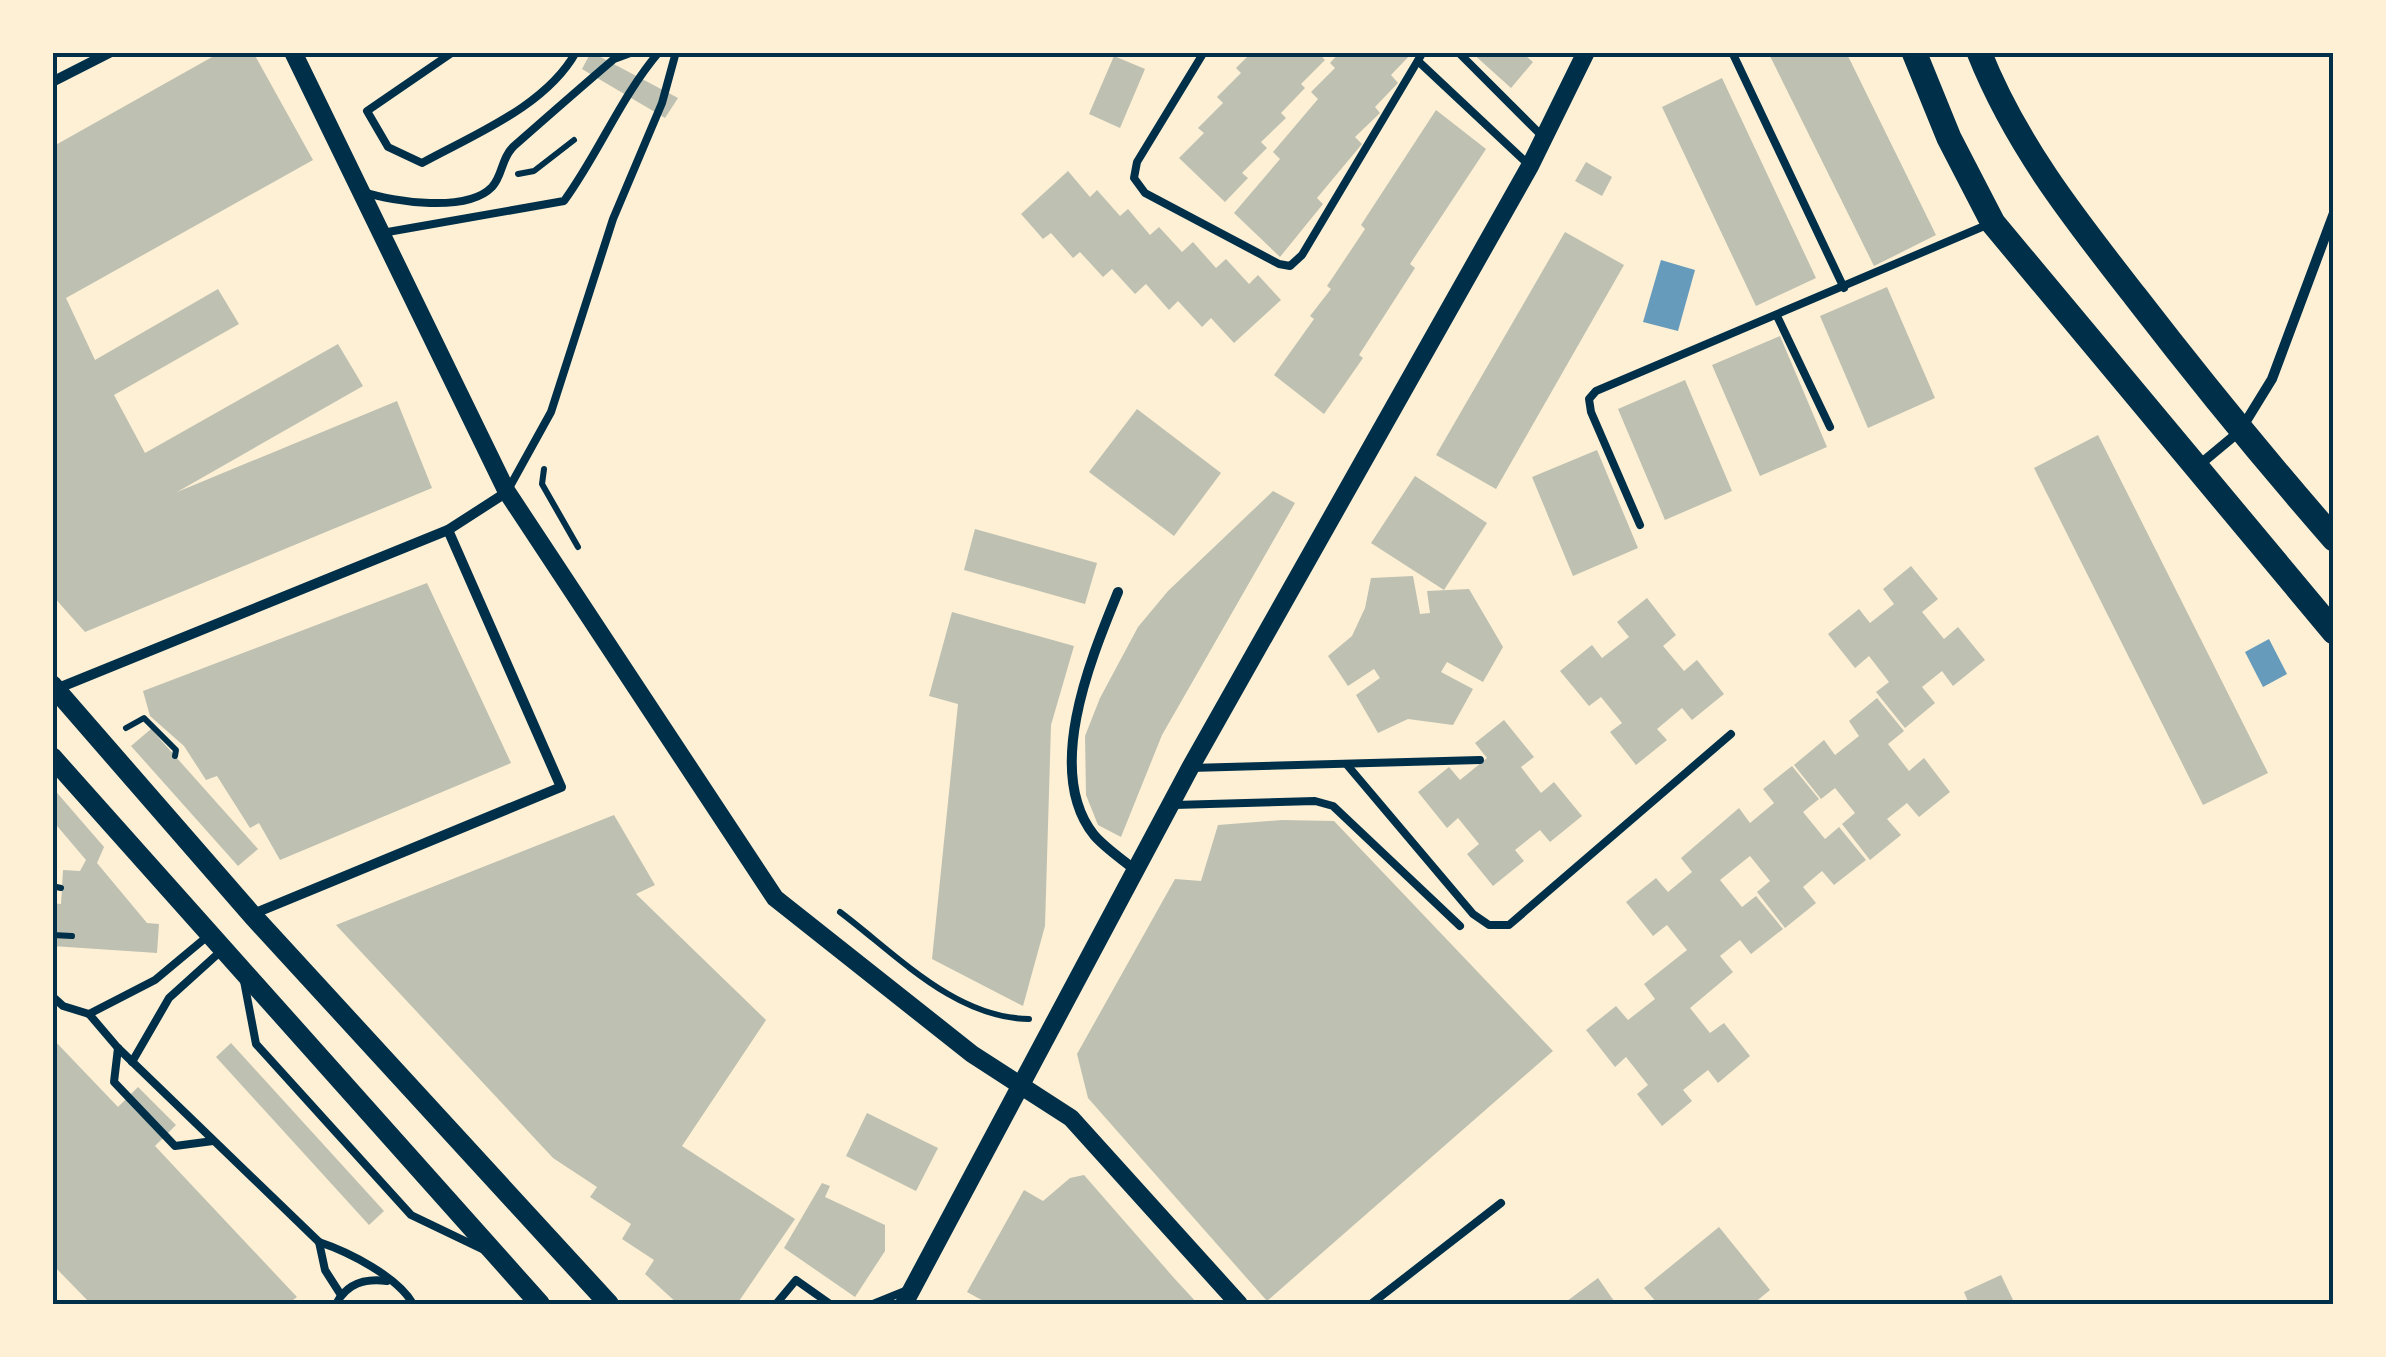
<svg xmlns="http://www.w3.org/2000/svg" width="2386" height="1357" font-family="'Sofia Sans Condensed',sans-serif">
<rect width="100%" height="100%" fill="#fdf0d5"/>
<g fill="#669bbc">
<polygon points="1661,260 1695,270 1678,331 1643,322"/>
<polygon points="2269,639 2287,674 2263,687 2245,652"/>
</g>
<g fill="#bec0b2">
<polygon points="221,52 253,52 313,160 66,298 95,360 218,289 239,324 114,395 145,453 338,344 363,386 177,492 397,401 432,488 85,632 52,595 52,147"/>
<polygon points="591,52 678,98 665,118 582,69"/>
<polygon points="1252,52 1317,52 1325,60 1301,84 1305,88 1281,113 1286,118 1261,142 1267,148 1242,173 1248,178 1225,202 1179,158 1204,133 1198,128 1223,103 1217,97 1241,73 1236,68"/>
<polygon points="1340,52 1413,52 1391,75 1398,83 1375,107 1380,113 1355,137 1362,144 1317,198 1323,204 1280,257 1234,213 1280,159 1273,152 1318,99 1311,92 1335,68 1330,63"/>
<polygon points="1471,52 1529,52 1526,56 1533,62 1511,88"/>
<polygon points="1768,52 1846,52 1936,235 1874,266"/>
<polygon points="1114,56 1145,69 1120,128 1089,114"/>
<polygon points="1722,78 1816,278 1756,306 1662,107"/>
<polygon points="1436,110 1486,149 1410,264 1415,268 1359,355 1363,358 1324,414 1274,375 1314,319 1310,316 1331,289 1327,286 1365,229 1361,225"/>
<polygon points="1586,162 1612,177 1602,196 1575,181"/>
<polygon points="1068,171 1090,197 1097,190 1120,216 1128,209 1150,235 1159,227 1182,252 1193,242 1216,268 1226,259 1249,284 1258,275 1281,300 1234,343 1211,318 1202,327 1178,301 1169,310 1146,284 1135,294 1112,269 1103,277 1080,252 1073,258 1051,233 1043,239 1021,214"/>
<polygon points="1565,232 1624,265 1496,489 1436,455"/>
<polygon points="1887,287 1935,398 1868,428 1820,316"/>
<polygon points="1780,336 1827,447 1760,476 1712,365"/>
<polygon points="1685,380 1732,491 1665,520 1618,409"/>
<polygon points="1137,409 1221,473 1174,536 1089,472"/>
<polygon points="2098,435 2268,773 2203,805 2034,468"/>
<polygon points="1597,450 1638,548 1573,576 1532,477"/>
<polygon points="1415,476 1487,523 1444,590 1371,543"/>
<polygon points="1273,491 1295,503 1162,735 1121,837 1098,825 1086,795 1085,736 1100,698 1138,627 1168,591"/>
<polygon points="975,529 1097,563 1085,604 964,570"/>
<polygon points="1911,566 1938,599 1922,612 1944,639 1958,627 1985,660 1953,686 1942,671 1922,687 1935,703 1905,728 1876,692 1889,682 1869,656 1855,668 1828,634 1859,609 1870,623 1894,604 1883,589"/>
<polygon points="1413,576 1420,614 1430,613 1427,591 1469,589 1503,647 1483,682 1447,662 1441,672 1473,689 1453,725 1408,719 1378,733 1356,695 1380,678 1374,669 1348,686 1328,656 1352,636 1365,608 1371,578"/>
<polygon points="427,583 511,763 280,860 259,823 250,828 217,776 206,780 184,746 150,716 143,691"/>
<polygon points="1647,598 1676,635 1663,646 1684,671 1697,660 1724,694 1692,720 1682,708 1657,729 1667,740 1636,765 1610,732 1622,723 1601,697 1589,706 1560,671 1592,645 1602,658 1629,637 1617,622"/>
<polygon points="952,612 1074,646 1051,725 1045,926 1023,1006 932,959 958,704 929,696"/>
<polygon points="1877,698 1904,731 1888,744 1909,771 1924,758 1950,792 1919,817 1907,803 1887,819 1901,835 1870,860 1842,824 1855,813 1835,788 1821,799 1794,765 1824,740 1835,755 1859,736 1849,721"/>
<polygon points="1504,720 1534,757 1521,767 1541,793 1554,782 1582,816 1550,842 1540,830 1515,850 1524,861 1493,886 1467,854 1479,844 1458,818 1447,828 1418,792 1449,767 1460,780 1487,758 1475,743"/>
<polygon points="151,729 258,849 238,866 131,746"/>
<polygon points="1792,766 1819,799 1803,812 1825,839 1839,827 1866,860 1834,885 1822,871 1803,887 1816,903 1785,928 1757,892 1770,881 1750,856 1720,880 1742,907 1756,896 1783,929 1751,954 1740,940 1720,956 1733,972 1690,1008 1710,1033 1724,1023 1750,1056 1718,1083 1708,1070 1683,1090 1692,1101 1662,1126 1637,1094 1648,1085 1626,1057 1615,1067 1586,1030 1616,1006 1628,1020 1655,999 1644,984 1687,950 1667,925 1653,936 1626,902 1656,878 1668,892 1692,872 1681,858 1739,808 1750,823 1774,803 1763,789"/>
<polygon points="52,787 104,847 97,863 147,923 159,924 157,953 52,946 52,903 61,904 63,870 80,871 86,860 52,820"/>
<polygon points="614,815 655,885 636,894 766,1020 682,1146 795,1219 737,1304 678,1304 645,1274 654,1260 622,1239 631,1224 590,1197 597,1187 553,1158 336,925"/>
<polygon points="1282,820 1334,821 1553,1051 1267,1301 1088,1098 1077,1054 1175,879 1201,881 1218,825"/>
<polygon points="52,1038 118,1107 138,1087 176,1125 155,1146 297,1297 288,1304 91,1304 52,1264"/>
<polygon points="231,1043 384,1211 369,1225 216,1057"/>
<polygon points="867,1113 938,1148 916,1191 846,1156"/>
<polygon points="1084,1175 1174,1278 1198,1304 989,1304 967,1292 1024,1190 1043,1201 1070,1178"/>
<polygon points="822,1183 830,1186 825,1197 885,1225 885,1251 855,1297 784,1248"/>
<polygon points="1719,1227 1770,1290 1753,1304 1658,1304 1644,1288"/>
<polygon points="2001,1275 2015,1304 1969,1304 1964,1292"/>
<polygon points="1598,1278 1616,1304 1563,1304"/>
</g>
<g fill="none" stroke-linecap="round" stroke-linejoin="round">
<g stroke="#003049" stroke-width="6">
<polyline points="518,174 534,171 574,140"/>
<polyline points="544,469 542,484 578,547"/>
<polyline points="126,728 144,718 176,750 175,756"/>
<polyline points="52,886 61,888"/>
<path d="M840,912C897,955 955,1018 1029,1019"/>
<polyline points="52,935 72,936"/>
</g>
<g stroke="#003049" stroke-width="8">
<path d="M453,52L367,111L388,147L422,163C475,134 546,106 576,52"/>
<polyline points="1204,52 1137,162 1134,178 1145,193 1279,264 1290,266 1302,255 1423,52"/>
<polyline points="1458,52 1542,136"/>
<polyline points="1732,52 1844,288"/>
<polyline points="1418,61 1528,164"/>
<path d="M364,192C394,202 467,213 492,187C503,175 501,158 514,146C547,117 580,88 614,59L633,52"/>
<path d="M382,233L564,201C599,153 620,98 659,52"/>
<polyline points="1777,316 1830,427"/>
<polyline points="509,488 551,412 613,219 662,103 676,52"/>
<polyline points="1640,525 1591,412 1589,399 1596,391 1989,224"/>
<polyline points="1348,766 1473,914 1489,925 1509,925 1731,734"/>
<polyline points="1190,768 1480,760"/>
<polyline points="1174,805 1315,801 1333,806 1460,926"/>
<polyline points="244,981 256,1044 411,1215 484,1250"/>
<path d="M52,996L63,1006L89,1014L118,1048L319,1242C349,1252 398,1277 413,1304"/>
<polyline points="89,1014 155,980 209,935"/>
<polyline points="118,1048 114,1082 175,1146 213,1141"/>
<polyline points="132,1062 169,998 221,951"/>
<polyline points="319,1242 325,1270 341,1295"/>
<path d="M336,1304C347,1283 365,1278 387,1281"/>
<polyline points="776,1304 796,1280 830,1304"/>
<polyline points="873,1304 910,1289"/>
<polyline points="1371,1304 1501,1203"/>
</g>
<g stroke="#003049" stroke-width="10">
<polyline points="52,82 111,52"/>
<polyline points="2198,466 2240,431 2272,379 2334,213"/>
<path d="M1118,592C1092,656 1043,771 1094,835C1105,848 1122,859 1135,870"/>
<polyline points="56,689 448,530 507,492"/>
<polyline points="253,914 561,787 448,530"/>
</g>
<g stroke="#003049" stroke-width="18">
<polyline points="293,52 507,492 775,898 972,1054 1071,1118 1239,1304"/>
<polyline points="904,1304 1190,768 1530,166 1586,52"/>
</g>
<g stroke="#003049" stroke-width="20">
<polyline points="52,685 252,915 609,1304"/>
<polyline points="52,757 540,1304"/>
</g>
<g stroke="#003049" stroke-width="25">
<polyline points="1914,52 1949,138 1993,223 2334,632"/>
<path d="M1979,52C2016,145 2074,218 2135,296C2199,379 2265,460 2334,539"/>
</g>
</g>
<rect width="2386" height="1357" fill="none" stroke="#fdf0d5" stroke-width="110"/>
<rect x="55" y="55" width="2276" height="1247" fill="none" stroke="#003049" stroke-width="4"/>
</svg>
